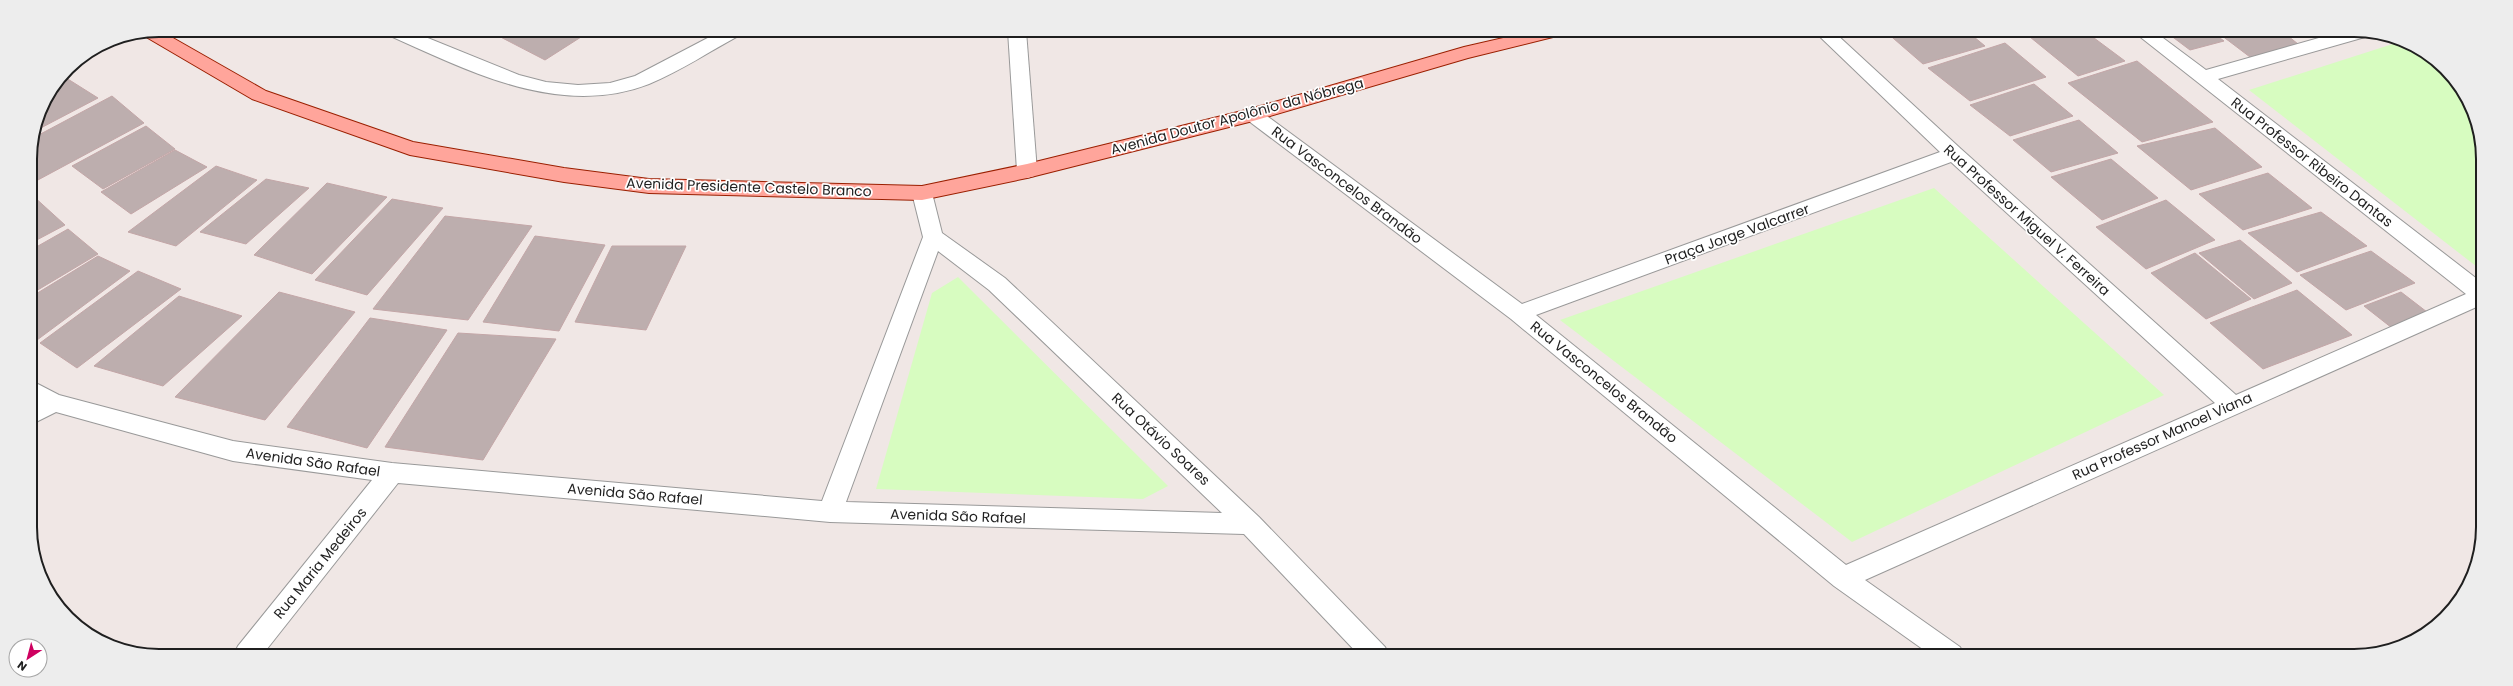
<svg xmlns="http://www.w3.org/2000/svg" width="2513" height="686" font-family="Poppins,sans-serif">
<rect width="100%" height="100%" fill="#f0e7e5"/>
<g fill="#d7fcc0">
<polygon points="2402,41 2418,47 2445,68 2470,102 2481,134 2481,270 2249,90"/>
<polygon points="1934,188 2164,395 1852,542 1560,320"/>
<polygon points="958,277 1150,468 1168,486 1143,499 876,489 932,293"/>
</g>
<g fill="#bdaeae" stroke="#c3a6a7">
<polygon points="487,30 592,30 545,60"/>
<polygon points="1886,32 1968,32 1985,46 1923,64"/>
<polygon points="2045,32 2086,32 2125,61 2078,76 2030,37"/>
<polygon points="2166,32 2212,32 2224,41 2190,50"/>
<polygon points="2217,32 2283,32 2298,44 2250,57"/>
<polygon points="2005,43 2046,77 1970,101 1928,68"/>
<polygon points="2137,61 2213,122 2142,142 2068,83"/>
<polygon points="63,76 98,98 35,131 40,110"/>
<polygon points="2034,84 2073,116 2010,136 1970,105"/>
<polygon points="112,96 144,123 36,181 30,177 30,151 33,138"/>
<polygon points="2079,120 2118,153 2051,172 2013,140"/>
<polygon points="146,126 175,149 103,189 72,166"/>
<polygon points="2215,128 2262,167 2191,190 2137,146"/>
<polygon points="175,150 207,167 131,214 101,192"/>
<polygon points="2111,159 2158,198 2102,220 2051,177"/>
<polygon points="216,166 257,180 176,246 128,232"/>
<polygon points="2268,173 2312,208 2243,230 2199,194"/>
<polygon points="266,179 309,188 246,244 200,232"/>
<polygon points="327,183 387,197 312,274 254,255"/>
<polygon points="32,195 65,225 31,243 31,196"/>
<polygon points="392,199 443,208 367,295 315,280"/>
<polygon points="2166,200 2215,240 2146,269 2096,227"/>
<polygon points="2321,212 2367,246 2297,272 2248,233"/>
<polygon points="445,216 532,226 468,320 373,309"/>
<polygon points="68,229 98,254 31,294 31,250"/>
<polygon points="535,236 605,245 559,331 483,322"/>
<polygon points="2240,240 2292,283 2254,299 2199,253"/>
<polygon points="612,246 686,246 646,330 575,322"/>
<polygon points="2371,251 2415,283 2346,310 2300,275"/>
<polygon points="2195,253 2251,299 2206,319 2151,273"/>
<polygon points="98,256 130,271 37,340 31,337 31,297"/>
<polygon points="138,271 181,289 77,368 40,343"/>
<polygon points="2297,290 2352,335 2263,369 2210,323"/>
<polygon points="279,292 355,312 265,420 175,397"/>
<polygon points="2401,292 2427,312 2392,328 2364,306"/>
<polygon points="179,296 242,316 163,386 94,366"/>
<polygon points="370,318 447,330 367,448 287,427"/>
<polygon points="458,333 556,339 483,460 385,447"/>
</g>
<g fill="none" stroke-linecap="round" stroke-linejoin="round">
<defs>
<g id="minor">
<path d="M383,30H408L519,75L546,82L578,85L610,83L635,76L721,31H743L740,35C710,51 681,71 649,84C559,119 467,70 386,34Z"/>
<polygon points="1008,31 1026,31 1037,171 1034,176 1027,178 1020,176 1017,171"/>
<path d="M1815,32H1834L1961,149L2236,395L2466,294L2134,32H2155L2206,70L2340,32L2368,33L2365,37L2218,79L2481,282V305L1865,580L1960,647L1964,655H1931L1834,586L1511,319L1246,119L1243,115L1246,111L1253,109L1260,111L1522,304L1940,152ZM1951,162L2215,403L1846,565L1536,315Z"/>
<path d="M922,186L929,188L932,193L942,233L1005,278L1259,517L1385,647L1389,655H1359L1244,534L830,522L398,483L263,654H234L238,646L372,480L233,461L56,412L32,424V404L34,402L32,401V381L59,395L233,441L392,463L822,501L923,237L912,193L915,188ZM938,251L989,290L1222,513L846,502Z"/>
</g>
<polygon id="major" points="159,30 266,91 413,142 564,168 649,179 922,186 1027,164 1250,109 1464,47 1529,32 1560,32 1557,36 1468,58 1253,121 1027,178 922,200 649,193 564,182 410,155 252,99 141,34"/>
</defs>
<use href="#minor" stroke="#999" stroke-width="2"/>
<use href="#major" stroke="#9a1f00" stroke-width="2"/>
<use href="#minor" fill="#fff" fill-rule="evenodd"/>
<use href="#major" fill="#ffa59b" fill-rule="evenodd"/>
</g>
<g text-anchor="middle" dominant-baseline="central" stroke-width="3.5" stroke-linejoin="round" paint-order="stroke">
<g font-size="14" fill="#1f1f1f" stroke="#fff">
<text transform="translate(1237 116) rotate(-15)">Avenida Doutor Apolônio da Nóbrega</text>
<text transform="translate(2312 162) rotate(38)">Rua Professor Ribeiro Dantas</text>
<text transform="translate(1347 185) rotate(37)">Rua Vasconcelos Brandão</text>
<text transform="translate(749 187) rotate(2)">Avenida Presidente Castelo Branco</text>
<text transform="translate(2027 220) rotate(42)">Rua Professor Miguel V. Ferreira</text>
<text transform="translate(1737 234) rotate(-20)">Praça Jorge Valcarrer</text>
<text transform="translate(1604 382) rotate(39)">Rua Vasconcelos Brandão</text>
<text transform="translate(2162 436) rotate(-24)">Rua Professor Manoel Viana</text>
<text transform="translate(1161 439) rotate(43)">Rua Otávio Soares</text>
<text transform="translate(313 462) rotate(8)">Avenida São Rafael</text>
<text transform="translate(635 494) rotate(5)">Avenida São Rafael</text>
<text transform="translate(958 516) rotate(2)">Avenida São Rafael</text>
<text transform="translate(320 563) rotate(-51)">Rua Maria Medeiros</text>
</g>
</g>
<path d="M0 0H2513V686H0ZM159 37H2354A122 122 0 0 1 2476 159V527A122 122 0 0 1 2354 649H159A122 122 0 0 1 37 527V159A122 122 0 0 1 159 37Z" fill="#ededed" fill-rule="evenodd"/>
<path fill="none" stroke="#1f1f1f" stroke-width="2" d="M159 37H2354A122 122 0 0 1 2476 159V527A122 122 0 0 1 2354 649H159A122 122 0 0 1 37 527V159A122 122 0 0 1 159 37Z"/>
<g transform="translate(28 658) rotate(216)"><circle r="19" fill="#ffffff" stroke="#a5a5a5"/>
<path d="M0-3L7 15L0 10L-7 15Z" fill="#ce0060"/>
<text y="-6" font-size="11" font-weight="bold" text-anchor="middle" fill="#1f1f1f">N</text>
</g>
</svg>
